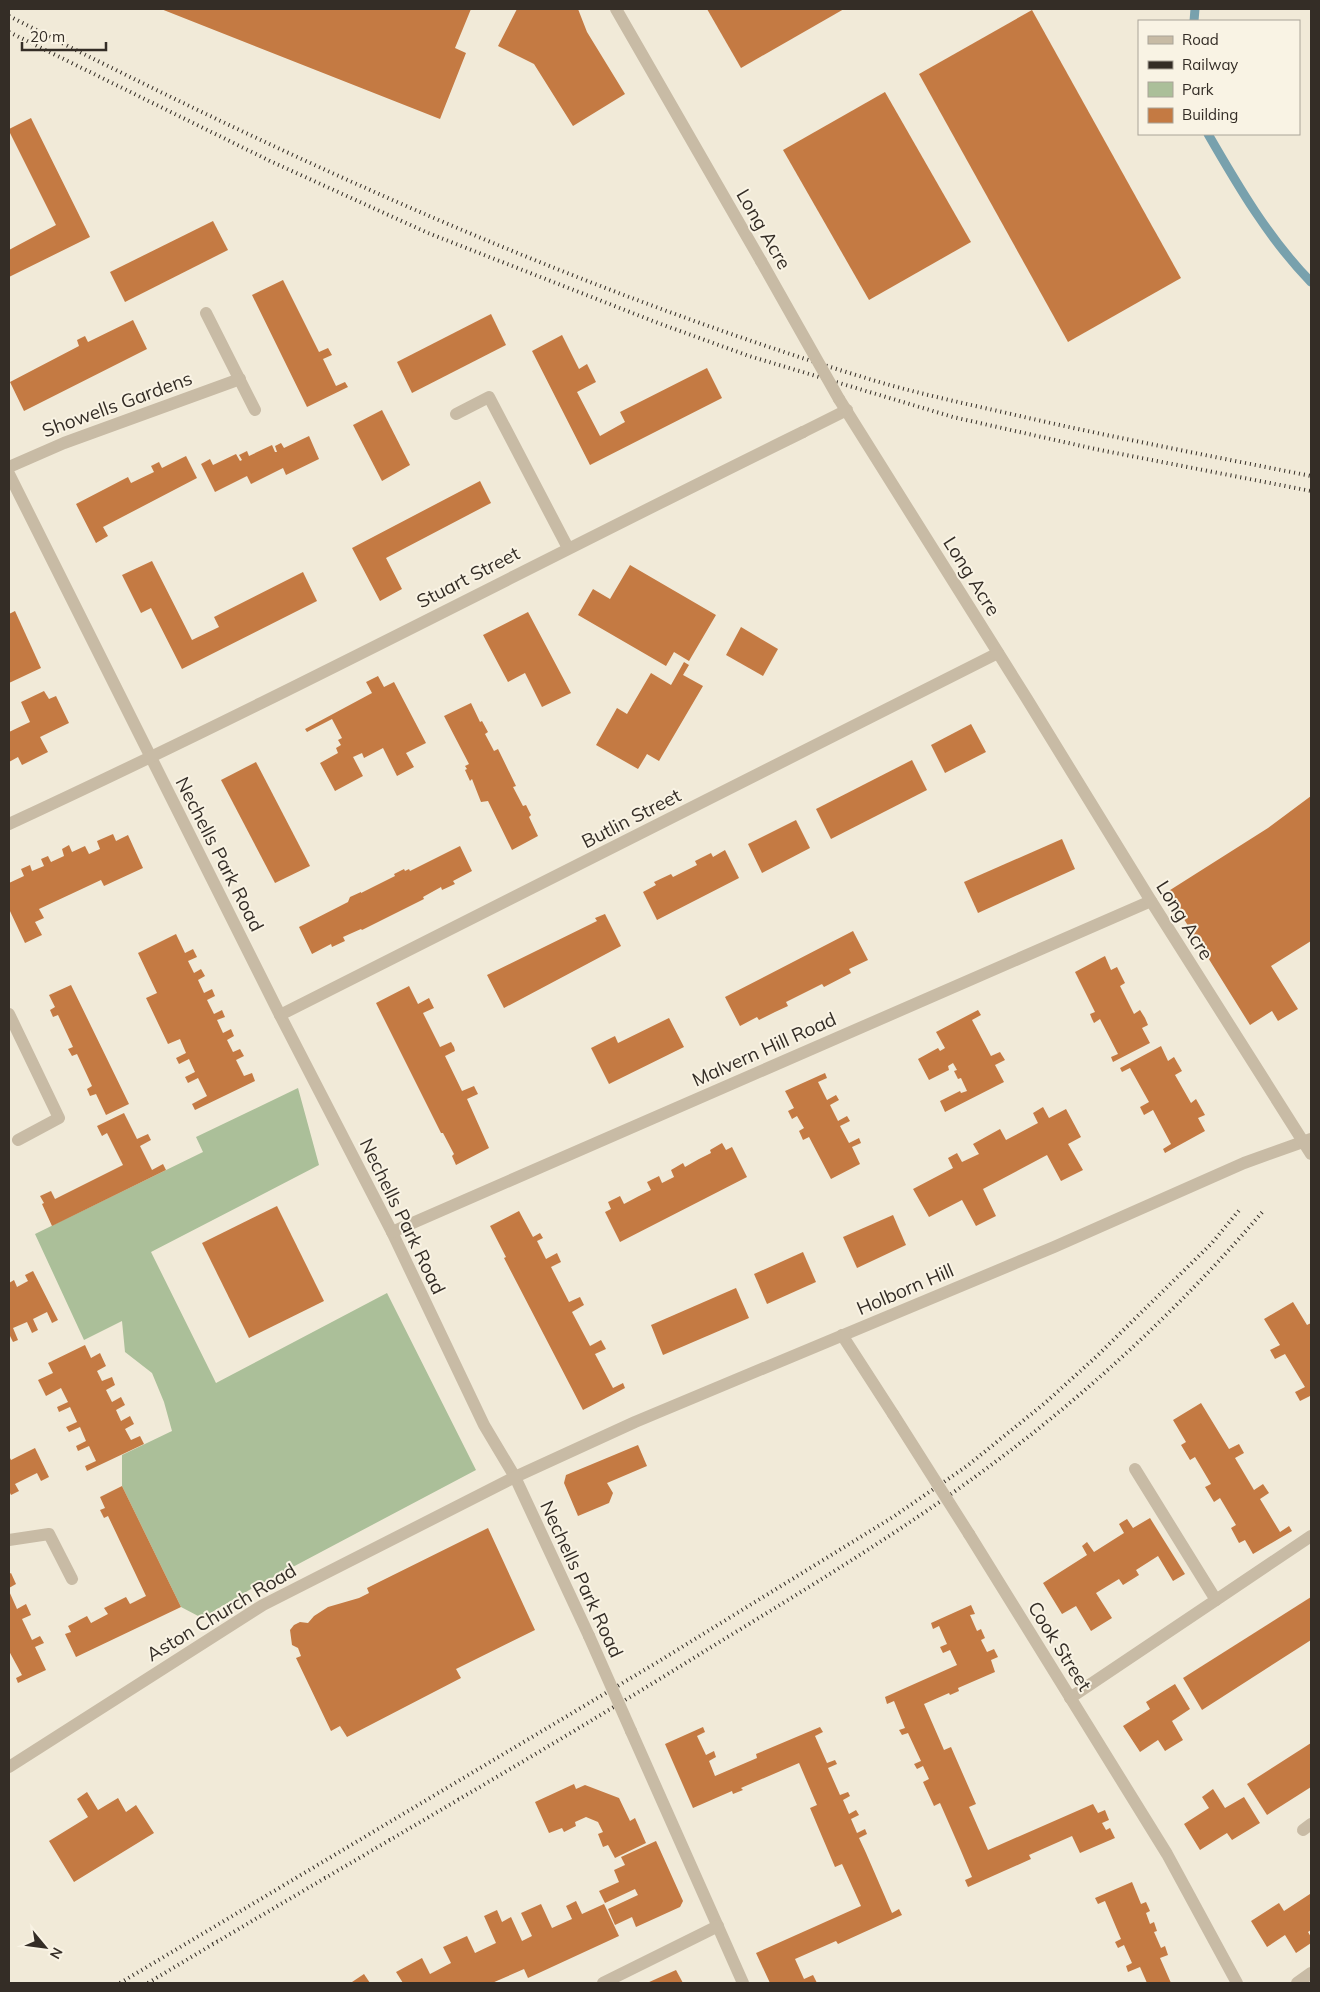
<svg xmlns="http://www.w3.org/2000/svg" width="1320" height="1992" font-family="Mulish,sans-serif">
<rect width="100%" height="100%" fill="#f1ead8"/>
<polygon fill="#abbf99" points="298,1088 319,1165 151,1252 216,1383 387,1293 476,1470 251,1589 202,1618 181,1607 122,1486 122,1455 172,1431 164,1402 152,1373 125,1352 122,1321 84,1340 35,1234 203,1152 196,1137"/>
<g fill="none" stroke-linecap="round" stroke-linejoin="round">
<g stroke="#78a1ad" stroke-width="9">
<polyline points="1194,21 1195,9"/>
<path d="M1208,134C1238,186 1269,239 1311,282"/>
</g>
</g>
<g fill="#c47a43">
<polygon points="161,9 471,9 455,48 466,53 440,119"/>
<polygon points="517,9 578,9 587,32 625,94 573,126 534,64 498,46"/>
<polygon points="707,9 844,9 741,68"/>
<polygon points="1032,10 1181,278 1068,342 919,74"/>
<polygon points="885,92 971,242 869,300 783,150"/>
<polygon points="31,118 90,237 9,277 9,250 56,225 9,131 9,129"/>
<polygon points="213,221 228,250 125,302 110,272"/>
<polygon points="283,280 319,352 328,348 332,355 323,359 336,386 345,382 348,387 307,407 252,295"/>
<polygon points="491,314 506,345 412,393 397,362"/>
<polygon points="133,320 147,349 24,411 10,382 79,346 77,340 85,336 88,342"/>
<polygon points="562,335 579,369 587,364 596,382 577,392 600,436 625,422 620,412 707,368 722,398 590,465 532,351"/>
<polygon points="382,410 410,465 382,481 353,425"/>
<polygon points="309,436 319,459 286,475 283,468 251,484 247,476 215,492 201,464 210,459 213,465 236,454 240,461 242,460 239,455 247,451 249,456 272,445 275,452 277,452 275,446 281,443 284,448"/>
<polygon points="186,456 197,478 103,527 108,536 96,543 76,504 128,477 131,483 154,472 151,466 159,462 162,468"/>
<polygon points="480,481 491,503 386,558 402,589 380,601 352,548"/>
<polygon points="152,561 192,640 219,627 214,617 303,572 317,601 182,669 151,608 141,613 122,575"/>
<polygon points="630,565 716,615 689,661 674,652 666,666 578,615 593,589 610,599"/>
<polygon points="15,611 41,668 9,683 9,614"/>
<polygon points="528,612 571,693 542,707 525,673 508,682 483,635"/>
<polygon points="741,627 778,649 763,676 726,655"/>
<polygon points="684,662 689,665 683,675 703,686 659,761 647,754 638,769 596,745 617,708 627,714 651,673 671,685"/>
<polygon points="378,676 384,687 394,682 426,743 406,753 414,767 397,776 383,748 364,758 362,753 353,757 363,776 335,791 320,763 338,753 336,748 341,745 338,740 342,738 332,719 307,732 305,729 372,693 366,682"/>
<polygon points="44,691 49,699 56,696 69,723 40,737 48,752 22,765 18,757 9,762 9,732 30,722 21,702"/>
<polygon points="471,703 480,722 482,721 488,732 485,734 494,751 498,749 516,786 513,787 523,806 526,805 531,815 529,817 538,836 512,850 488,801 481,802 472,779 470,781 465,770 467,769 465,766 469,764 444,716"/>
<polygon points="971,724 986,752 945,773 931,745"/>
<polygon points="912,760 927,790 831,839 816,809"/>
<polygon points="256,762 310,866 275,883 221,780"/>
<polygon points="1311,796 1311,941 1271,966 1298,1009 1278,1021 1272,1011 1250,1025 1167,892 1268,828"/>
<polygon points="796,820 810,848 762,873 748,844"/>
<polygon points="113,834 116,841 128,835 143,868 104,886 101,880 39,909 44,918 35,922 42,935 25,943 9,909 9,883 24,876 21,869 30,865 32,871 44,866 41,859 48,856 51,862 64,856 62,849 69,845 72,852 85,846 89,854 100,849 97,841"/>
<polygon points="1062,839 1075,869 978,913 964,882"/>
<polygon points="460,846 472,871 453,881 455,884 442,890 441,887 423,897 424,899 362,930 361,929 343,937 345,941 332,947 331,944 312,954 299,927 348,902 350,897 361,892 361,893 395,876 394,874 404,869 405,871 409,869 410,871"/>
<polygon points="725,850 739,878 657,920 643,892 656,885 654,882 671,874 673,877 697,865 695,861 711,853 713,857"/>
<polygon points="605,914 621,946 504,1008 487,975 597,921 595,918"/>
<polygon points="853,931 868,960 849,969 851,973 824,987 822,984 786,1002 788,1006 775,1012 759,1020 757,1017 740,1026 725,997"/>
<polygon points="176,934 185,953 193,949 197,957 188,961 194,973 201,969 205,976 198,980 204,993 212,989 215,996 207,1000 214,1014 222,1010 225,1017 217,1020 223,1033 231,1029 234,1036 227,1040 233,1052 240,1049 244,1056 236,1060 244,1076 252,1073 255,1081 195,1110 192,1104 207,1096 198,1078 188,1083 185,1077 195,1072 189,1059 179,1064 176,1058 186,1053 180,1039 168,1044 146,998 157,993 138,953"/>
<polygon points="1105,956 1111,970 1117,967 1125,983 1120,986 1134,1014 1140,1010 1145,1018 1148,1025 1142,1028 1150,1043 1113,1062 1111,1057 1118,1054 1100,1019 1094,1023 1092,1019 1090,1014 1095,1012 1075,972"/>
<polygon points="71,985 129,1104 106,1115 96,1094 90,1096 87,1089 92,1086 77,1054 72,1056 68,1049 73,1047 58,1015 53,1017 50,1010 55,1007 49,995"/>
<polygon points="409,986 418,1004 429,998 434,1008 423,1013 440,1047 451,1042 454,1047 455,1051 445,1056 462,1091 474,1086 478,1094 467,1099 489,1148 456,1165 452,1156 454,1154 443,1133 441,1133 376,1003"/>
<polygon points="978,1010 981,1015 972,1020 991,1056 1000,1052 1005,1060 995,1065 1004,1082 945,1112 940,1101 960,1091 961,1093 967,1091 961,1078 958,1079 954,1071 957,1070 953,1063 948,1066 949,1070 929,1080 918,1059 938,1048 940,1051 945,1048 936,1032"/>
<polygon points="669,1018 684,1047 609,1084 591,1048 615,1036 618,1043"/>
<polygon points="1161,1046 1168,1061 1174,1057 1182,1071 1175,1075 1191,1103 1196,1099 1205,1115 1198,1118 1205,1131 1165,1153 1163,1149 1171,1144 1153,1110 1144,1115 1140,1107 1149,1102 1130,1068 1122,1072 1120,1068"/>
<polygon points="825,1073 827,1078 818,1082 827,1100 836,1095 839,1100 830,1105 838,1121 847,1116 850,1121 840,1126 849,1143 859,1138 861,1143 852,1147 860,1164 831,1179 809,1137 803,1140 799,1131 804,1128 797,1116 792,1119 788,1111 794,1108 785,1091"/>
<polygon points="1043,1107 1049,1118 1066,1109 1081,1137 1068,1144 1083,1170 1061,1181 1047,1155 983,1189 996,1216 976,1226 962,1200 929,1217 913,1189 953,1168 948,1158 957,1153 962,1162 979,1154 973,1144 1000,1129 1006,1140 1038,1123 1033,1113"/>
<polygon points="124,1113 137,1139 148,1134 151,1140 140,1146 152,1170 163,1164 166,1170 52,1226 42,1204 44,1203 40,1196 51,1191 55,1199 123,1165 107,1133 102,1136 97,1126"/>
<polygon points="722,1143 726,1150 732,1147 747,1177 620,1242 605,1212 611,1209 608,1202 620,1196 624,1204 639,1196 651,1190 647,1182 659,1176 662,1183 674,1177 671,1170 683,1163 685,1167 699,1159 711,1153 710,1150"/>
<polygon points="277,1206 324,1301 249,1338 202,1243"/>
<polygon points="519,1211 533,1237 540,1233 543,1238 537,1241 546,1259 557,1253 561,1262 551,1267 569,1302 580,1297 584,1305 572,1312 590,1346 601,1340 606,1349 595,1354 613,1388 623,1383 625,1388 583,1410 504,1258 506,1257 490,1226"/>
<polygon points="893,1215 906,1245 857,1268 843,1237"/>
<polygon points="803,1252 816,1282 767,1304 754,1274"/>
<polygon points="33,1271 58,1320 52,1323 47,1312 33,1319 38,1330 32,1333 27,1322 13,1328 18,1340 13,1342 9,1334 9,1283 14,1280 17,1287 28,1281 25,1275"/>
<polygon points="736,1288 749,1318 663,1355 651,1325"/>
<polygon points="1293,1302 1307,1325 1311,1323 1311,1398 1310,1396 1300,1401 1295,1392 1305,1387 1285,1354 1275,1359 1270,1350 1280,1345 1264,1319"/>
<polygon points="85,1345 91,1358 100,1353 106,1366 97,1371 102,1381 112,1377 115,1385 106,1390 112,1402 121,1397 125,1405 116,1410 121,1421 130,1416 134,1424 125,1429 131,1440 140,1436 144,1444 87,1471 85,1466 96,1461 89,1446 78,1451 76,1446 86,1441 80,1427 69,1432 66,1427 77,1422 70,1407 59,1412 57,1407 68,1402 61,1388 46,1396 38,1380 53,1373 48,1363"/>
<polygon points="1201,1403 1229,1449 1239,1444 1244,1453 1235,1458 1254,1490 1263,1484 1269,1493 1260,1499 1280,1532 1289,1526 1292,1531 1253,1554 1245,1540 1239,1543 1231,1528 1236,1525 1220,1498 1214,1502 1205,1487 1211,1484 1195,1457 1190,1460 1181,1445 1186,1442 1173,1420"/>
<polygon points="638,1445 647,1466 607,1483 613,1493 609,1503 578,1516 564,1483 566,1475"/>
<polygon points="35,1448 49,1477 41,1481 37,1473 15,1484 19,1491 11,1495 9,1491 9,1456 11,1460"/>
<polygon points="122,1486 181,1607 76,1657 65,1634 71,1632 68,1626 87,1616 91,1623 108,1614 104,1608 126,1597 130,1604 146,1596 108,1516 104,1518 100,1510 105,1508 100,1497"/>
<polygon points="1150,1518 1185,1574 1173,1581 1158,1556 1136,1570 1139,1575 1123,1585 1119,1579 1096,1593 1112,1618 1091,1631 1076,1606 1062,1614 1043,1583 1087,1555 1082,1546 1087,1542 1094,1552 1124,1533 1119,1524 1122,1522 1127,1519 1133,1528"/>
<polygon points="488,1528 535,1630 456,1669 461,1678 347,1737 340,1726 331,1731 296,1658 301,1656 298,1648 292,1645 290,1630 294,1625 300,1622 308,1623 314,1616 328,1607 359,1598 369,1593 367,1588"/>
<polygon points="11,1573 16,1584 9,1588 9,1574"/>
<polygon points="9,1591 17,1609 26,1604 31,1615 22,1619 32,1640 40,1636 44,1643 35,1647 46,1670 18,1683 16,1678 22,1675 9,1651"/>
<polygon points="1311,1597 1311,1640 1202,1710 1183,1678"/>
<polygon points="971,1605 975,1614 970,1615 977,1631 981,1629 985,1638 981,1640 987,1652 994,1649 998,1657 991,1660 995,1672 958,1688 959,1691 950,1695 949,1693 924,1704 944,1750 951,1747 976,1804 969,1807 988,1850 1093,1804 1098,1813 1105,1810 1109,1820 1102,1823 1106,1830 1110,1828 1115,1838 1080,1853 1072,1836 1029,1855 1031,1859 968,1887 965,1880 972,1877 961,1851 940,1803 934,1806 923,1782 929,1779 923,1766 917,1769 914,1764 921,1761 908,1733 902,1735 899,1730 905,1728 894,1701 887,1704 885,1697 957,1665 950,1650 943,1653 940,1647 947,1644 939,1626 933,1629 931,1623"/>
<polygon points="1175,1684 1190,1709 1172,1721 1183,1740 1165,1751 1158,1740 1140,1752 1123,1726 1150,1709 1146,1702"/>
<polygon points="703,1727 705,1732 697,1736 706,1755 714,1751 716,1757 709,1761 715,1776 757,1758 756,1754 820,1727 823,1732 815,1736 827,1763 835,1760 837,1764 828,1768 840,1795 848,1792 850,1796 843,1800 849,1814 856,1810 859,1815 851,1819 857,1833 865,1829 867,1834 859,1838 866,1853 892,1913 899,1909 902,1915 838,1944 836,1941 795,1959 804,1979 813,1975 817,1983 770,1983 756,1953 861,1906 842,1864 835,1867 818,1827 810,1808 817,1805 799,1763 741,1788 743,1790 733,1794 732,1791 693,1808 665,1744"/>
<polygon points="1311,1743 1311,1787 1267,1815 1247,1784"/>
<polygon points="574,1784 576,1789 585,1785 619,1798 630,1821 635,1818 646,1843 615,1858 608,1845 603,1847 598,1834 603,1832 598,1822 586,1817 575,1822 576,1826 564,1832 562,1828 549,1833 535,1802"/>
<polygon points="1213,1789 1225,1808 1244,1797 1260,1823 1232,1840 1227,1833 1200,1850 1184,1824 1209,1808 1202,1797"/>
<polygon points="87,1792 98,1810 118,1798 126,1812 136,1805 154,1833 74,1882 49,1841 88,1817 77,1799"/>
<polygon points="656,1841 683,1901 680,1907 636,1927 632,1917 615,1925 608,1909 638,1895 635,1889 605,1903 599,1891 619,1882 614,1870 625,1865 621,1857"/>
<polygon points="1132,1882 1141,1904 1146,1902 1150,1911 1146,1913 1150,1924 1154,1922 1157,1931 1154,1932 1161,1948 1165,1946 1168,1955 1160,1958 1171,1983 1147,1983 1140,1967 1128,1972 1126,1966 1132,1963 1124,1945 1118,1948 1115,1942 1121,1939 1105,1901 1098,1904 1095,1898"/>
<polygon points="1310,1894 1311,1930 1308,1932 1311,1937 1311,1943 1296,1953 1285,1935 1267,1947 1251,1921 1279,1903 1284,1911"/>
<polygon points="576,1901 582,1914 604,1904 619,1936 528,1978 524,1969 492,1983 403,1983 396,1972 422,1958 430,1974 451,1963 443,1947 467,1936 475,1953 496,1943 484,1916 497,1910 502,1922 511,1917 522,1941 532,1936 521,1913 541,1904 552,1928 572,1919 566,1906"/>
<polygon points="676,1970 683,1983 647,1983"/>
<polygon points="364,1974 370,1983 353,1983 352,1982"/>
</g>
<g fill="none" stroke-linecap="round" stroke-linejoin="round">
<polyline stroke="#c8bba5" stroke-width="12" points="803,432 847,410"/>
<g stroke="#c8bba5" stroke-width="12">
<polyline points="206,313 255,410"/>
<polyline points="456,414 489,397 568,548"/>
<polyline points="9,467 64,443 240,379"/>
<polyline points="9,474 280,1015 392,1232 484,1425 515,1477 589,1636"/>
<path d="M9,824C277,700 538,562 803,432"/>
<polyline points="9,1014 59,1118 18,1140"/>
<polyline points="280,1015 998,653"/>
<polyline points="392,1232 1151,901"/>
<polyline points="842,1335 893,1414"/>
<polyline points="969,1534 1167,1854 1237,1983"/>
<polyline points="9,1540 49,1534 72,1579"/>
<polyline points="1216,1600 1311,1536"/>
<polyline points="1070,1698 1216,1600 1135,1469"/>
<polyline points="631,1731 743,1983"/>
<polyline points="9,1767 263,1605 515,1477 635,1422 1054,1247 1244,1163 1311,1139"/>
<polyline points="1303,1830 1311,1824"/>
<polyline points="603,1983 718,1926"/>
<polyline points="1297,1983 1311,1973"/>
</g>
<g stroke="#c8bba5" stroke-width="12">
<polyline points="616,9 761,261"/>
<polyline points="839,399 1027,699 1151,901 1311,1154"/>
</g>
<g stroke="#342d26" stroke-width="4" stroke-dasharray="1 4" stroke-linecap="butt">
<path d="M9,16C286,158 570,288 869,379C915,393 963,403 1011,414C1110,437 1211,456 1311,476"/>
<polyline points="9,32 270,161 428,233 658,323 749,356 953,417 1095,449 1311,491"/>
<polyline points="120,1983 656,1663 893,1517 967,1466 1045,1403 1097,1356 1211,1244 1241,1208"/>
<path d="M148,1983C336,1870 527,1762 713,1646C801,1592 889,1539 972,1479C1078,1403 1180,1309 1264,1210"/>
</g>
<g stroke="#c8bba5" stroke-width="12">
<polyline points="893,1414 969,1534"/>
<polyline points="589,1636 631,1731"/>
</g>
<polyline stroke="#c8bba5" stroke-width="12" points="761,261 839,399"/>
</g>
<g text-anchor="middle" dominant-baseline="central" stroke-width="4" stroke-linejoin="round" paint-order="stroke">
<g font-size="19" fill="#342d26" stroke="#f9f3e4">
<text transform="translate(764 229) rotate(60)">Long Acre</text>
<text transform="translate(117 404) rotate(-20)">Showells Gardens</text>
<text transform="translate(972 576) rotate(58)">Long Acre</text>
<text transform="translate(468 577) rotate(-27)">Stuart Street</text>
<text transform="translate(631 818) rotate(-27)">Butlin Street</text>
<text transform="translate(220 854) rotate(63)">Nechells Park Road</text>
<text transform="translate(1185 920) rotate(58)">Long Acre</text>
<text transform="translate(764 1049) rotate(-24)">Malvern Hill Road</text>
<text transform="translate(403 1216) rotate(64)">Nechells Park Road</text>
<text transform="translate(905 1289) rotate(-23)">Holborn Hill</text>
<text transform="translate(582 1579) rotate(65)">Nechells Park Road</text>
<text transform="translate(221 1612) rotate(-31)">Aston Church Road</text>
<text transform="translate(1060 1646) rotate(58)">Cook Street</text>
</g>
</g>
<rect width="1320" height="1992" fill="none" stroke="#342d26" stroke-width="20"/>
<rect x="1138" y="20" width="162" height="115" fill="#f9f3e4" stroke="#aaa498"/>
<rect x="1148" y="36" width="25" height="8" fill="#c8bba5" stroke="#aaa498"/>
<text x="1182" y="45" font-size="15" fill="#342d26">Road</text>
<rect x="1148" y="61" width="25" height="8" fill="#342d26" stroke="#aaa498"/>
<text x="1182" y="70" font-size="15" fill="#342d26">Railway</text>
<rect x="1148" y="82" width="25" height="15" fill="#abbf99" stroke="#aaa498"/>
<text x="1182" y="95" font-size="15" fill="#342d26">Park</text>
<rect x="1148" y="108" width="25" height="15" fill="#c47a43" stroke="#aaa498"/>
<text x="1182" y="120" font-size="15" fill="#342d26">Building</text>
<g transform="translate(45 1947) rotate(119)" stroke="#f9f3e4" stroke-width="4" paint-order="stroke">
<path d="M0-4L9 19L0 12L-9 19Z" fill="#342d26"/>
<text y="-8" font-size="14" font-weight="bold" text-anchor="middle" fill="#342d26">N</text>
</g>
<path d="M22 42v8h84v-8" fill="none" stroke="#342d26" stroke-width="2.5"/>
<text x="30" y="42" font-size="15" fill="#342d26" stroke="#f9f3e4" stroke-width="4" paint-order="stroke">20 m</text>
</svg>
